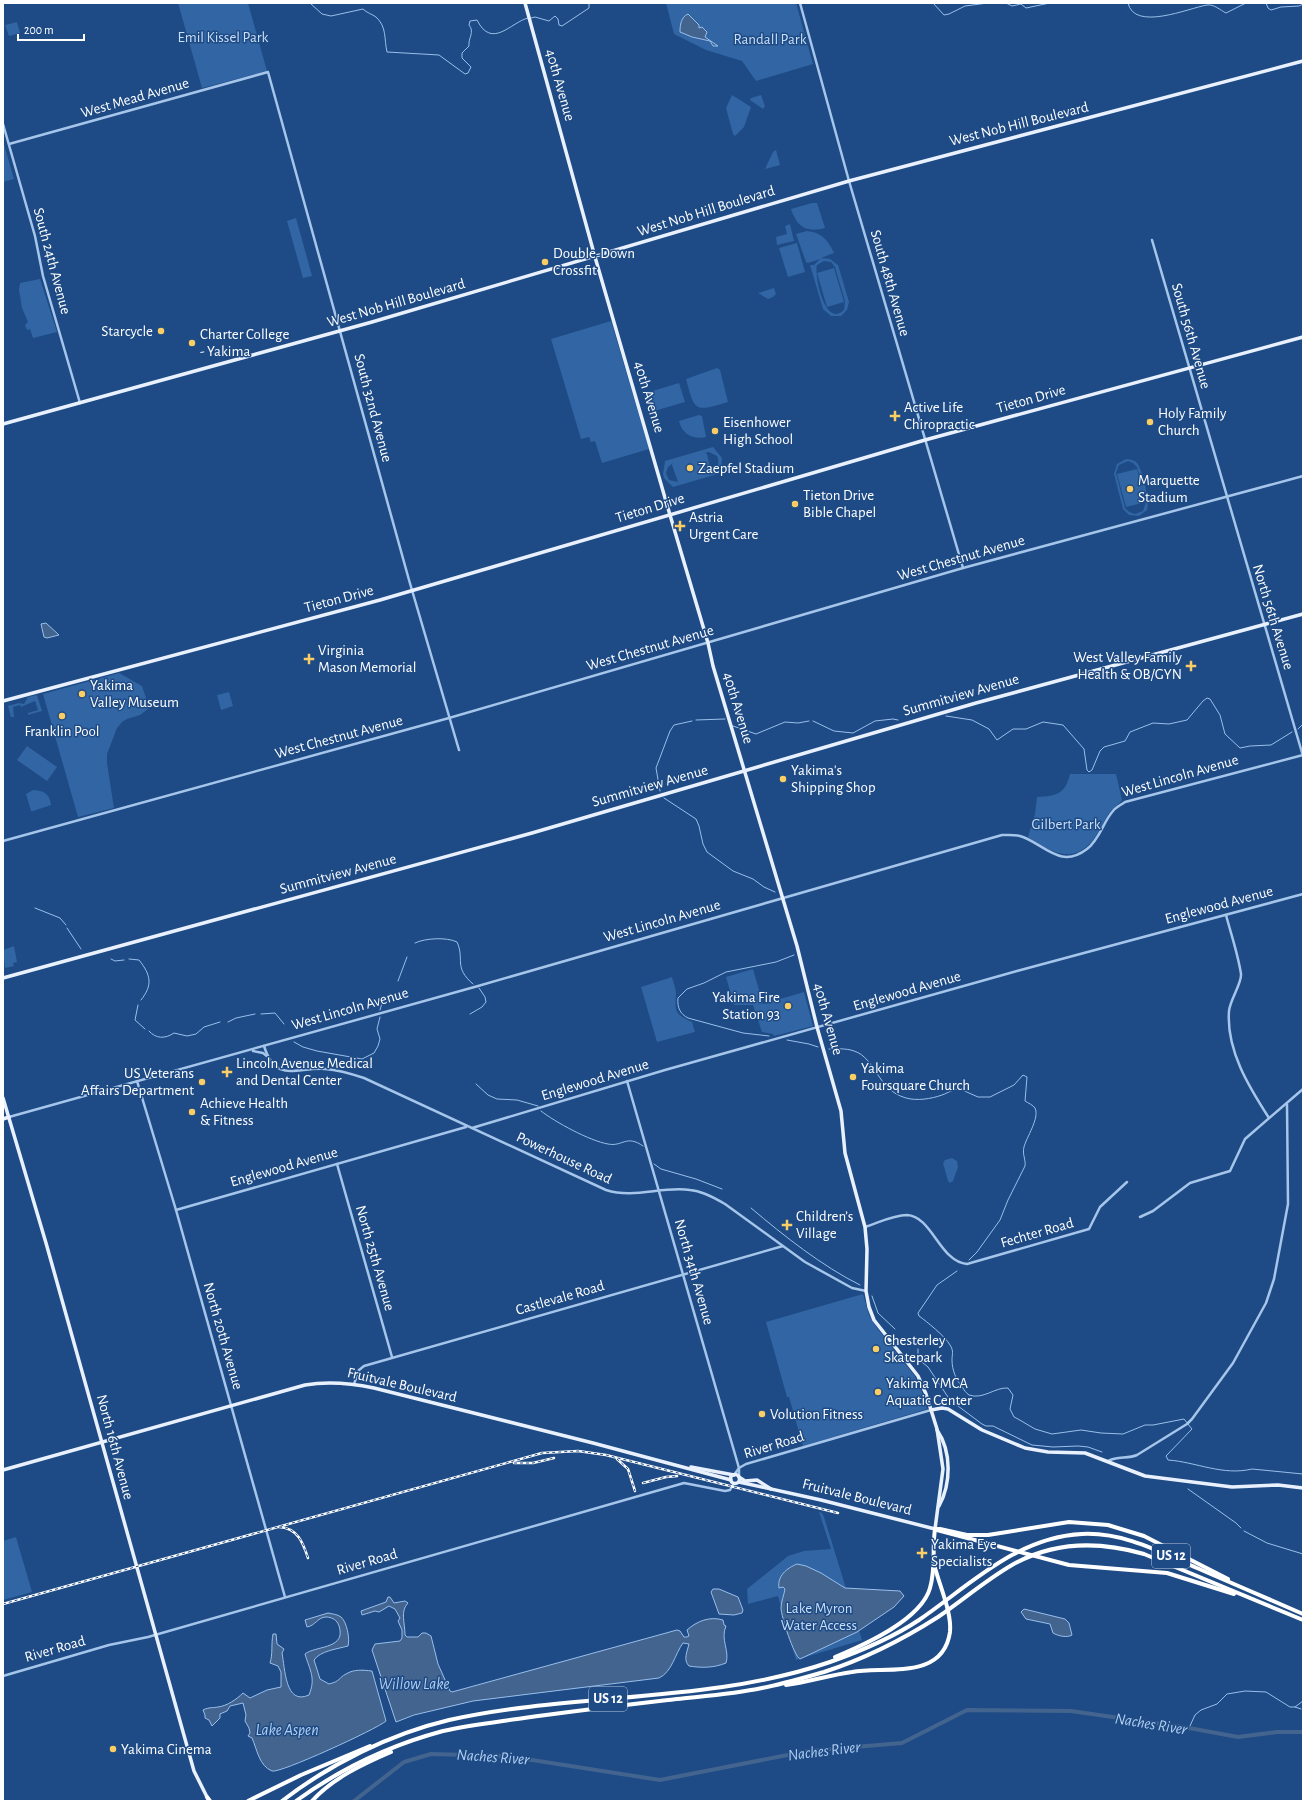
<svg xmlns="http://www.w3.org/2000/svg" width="1306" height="1804" font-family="'Alegreya Sans',sans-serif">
<rect width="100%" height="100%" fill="#1e4b85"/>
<g fill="#3165a3" fill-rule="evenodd">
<polygon points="178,3 248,3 267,71 202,88"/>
<polygon points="666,3 796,3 813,64 756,81 742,61 706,50 674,34"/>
<polygon points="17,22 20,33 9,36 5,25"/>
<polygon points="732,95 751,107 744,127 735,136 733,134 726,108"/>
<polygon points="761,95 765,106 763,109 750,100 751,98"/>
<polygon points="3,141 14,179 3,182"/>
<polygon points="776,150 780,165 765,169 773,152"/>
<path d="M812,203H817L818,206L825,228C806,233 797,227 791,209Z"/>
<polygon points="296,218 312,276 303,278 287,221"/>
<polygon points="790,224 794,241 777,245 776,237 787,234 785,226"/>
<path d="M807,231C821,232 828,240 834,253L821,258L830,259L838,265L849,302L847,310L841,316H831L823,309L810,265H814L820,259L808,263L806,262L796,234ZM824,261L831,262L835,267L845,301L844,310C824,329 814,273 817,265Z"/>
<polygon points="797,243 805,272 788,277 779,248"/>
<polygon points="834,268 844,302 827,307 817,273"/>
<polygon points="40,279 57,332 33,338 30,329 27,330 25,325 28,322 22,308 19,290 20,283"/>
<polygon points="774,288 776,294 773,297 768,299 758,293"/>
<polygon points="611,321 649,449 602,463 595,441 591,442 589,437 581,439 551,339"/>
<path d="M717,368L720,370L728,402C694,412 695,412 686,379Z"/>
<polygon points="679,383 685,402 651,412 646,393"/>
<path d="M699,415L702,416L706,437C693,440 682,434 679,421Z"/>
<path d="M713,447L722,458L721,473L673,487L664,478L663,474L665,461ZM709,452L717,456C720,463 718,469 711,472L707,454L705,453ZM673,463L672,465L678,482L669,480L666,473L668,467Z"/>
<path d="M1126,459C1130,459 1134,460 1137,463C1143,470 1150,502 1147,510L1139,516L1129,515L1123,509L1114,474L1117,464ZM1128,461L1133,463L1137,467L1146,502L1143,511L1135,514L1129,512L1125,508L1116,473L1119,465Z"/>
<polygon points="1137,469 1146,502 1126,507 1117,474"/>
<polygon points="119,673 142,686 148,704 148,709 140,715 127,719 122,722 117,728 107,754 107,763 114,808 78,817 43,694"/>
<polygon points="229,692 233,706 221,710 217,695"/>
<polygon points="37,695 42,711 28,715 28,713 38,710 35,701 21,707 20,705 13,707 14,717 11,717 8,706 19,703 24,704 28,697"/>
<polygon points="27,746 57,767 47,781 17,760"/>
<path d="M1070,774H1116L1122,800C1119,805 1113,808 1109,813C1103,822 1099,832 1093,840C1072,866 1050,851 1028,837L1035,814L1037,797C1057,796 1065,794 1070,774Z"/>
<path d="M33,790C44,790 50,795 51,805L33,811H31L26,794Z"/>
<polygon points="14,946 17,962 13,963 14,966 5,968 3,950"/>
<polygon points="753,969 763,1004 804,992 813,1026 774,1036 773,1034 762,1032 753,1005 734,1005 726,977"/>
<path d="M672,977C673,982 676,988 676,993C675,1011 674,1014 692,1022L695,1032L657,1042L641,987Z"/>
<polygon points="952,1158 957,1161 958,1167 953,1181 950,1183 948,1181 943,1163 945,1160"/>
<polygon points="863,1294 869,1315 877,1328 914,1375 921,1389 927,1409 803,1446 789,1397 787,1397 766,1322"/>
<polygon points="819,1512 822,1513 824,1517 862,1640 796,1660 778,1596 748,1604 747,1589 788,1556 804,1551 831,1549"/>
<polygon points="16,1537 32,1592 3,1600 3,1541"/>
</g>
<g fill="#43648f" stroke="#99bfec">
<path d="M688,14L699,25V28L702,27L707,32L705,37L718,46H713L710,41L692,37L680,32C680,25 681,17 688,14Z"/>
<polygon points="46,623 59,635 47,638 44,637 41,624"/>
<path d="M797,1564L806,1566L821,1573L845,1588L900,1591L904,1596L894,1607L857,1632L800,1659C794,1656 781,1616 781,1608C781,1602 784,1595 785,1589L783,1587L779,1588C777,1576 787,1568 797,1564Z"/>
<polygon points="713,1589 719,1589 738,1597 743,1610 742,1613 734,1615 719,1614 711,1592"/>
<path d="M388,1597H390L394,1603L405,1601L408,1603C400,1611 405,1623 405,1635L407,1637H418L422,1633H426L431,1636L438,1664L450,1691L452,1692L677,1630L680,1631L684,1637H687L689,1636L687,1630C697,1621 710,1616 723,1620L724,1625L726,1626C720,1639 730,1651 726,1663C714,1668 701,1668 689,1666C683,1660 687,1652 689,1644L683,1643C675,1654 672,1672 659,1678L473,1701L414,1715L396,1722L372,1650L375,1644L400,1641L402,1638V1630L398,1621L400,1618L395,1609L389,1606L379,1612L375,1611L362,1615L361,1611L386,1602Z"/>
<path d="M1024,1609L1065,1619L1069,1623L1072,1635C1067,1638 1058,1636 1053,1633L1050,1624L1026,1619L1021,1612Z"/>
<path d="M328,1613C332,1614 337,1614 341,1617C347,1622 350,1639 348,1646C337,1649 320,1651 314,1660L320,1679L329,1684C341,1681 338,1678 346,1674C354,1669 363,1670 372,1671L386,1721C377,1729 279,1774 272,1771C259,1766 257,1749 252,1738L248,1736L250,1733L249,1728L245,1721L246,1715L243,1703L230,1706L227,1711L220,1714V1718L212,1726L209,1720L205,1718V1715L203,1710C209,1707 213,1708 218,1707C227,1706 237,1699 243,1693L250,1698L267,1690L281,1687V1672L278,1666L270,1663C273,1654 271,1644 273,1634H276L277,1644L284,1649L282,1653C285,1668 285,1706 309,1695C316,1678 310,1671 305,1654C315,1646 343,1649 340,1630C340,1628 338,1623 337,1622C334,1618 329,1617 326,1617C318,1617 315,1626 307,1627L305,1620Z"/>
</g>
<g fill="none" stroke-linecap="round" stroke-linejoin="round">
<g stroke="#99bfec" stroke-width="1">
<path d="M310,3L322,14L331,16L363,9C367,13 372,14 376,17C387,27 384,39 387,52L439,55L465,74L468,73L471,67L462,58V53L469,46C468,38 475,32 469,25L470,21L477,20C492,50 511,22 528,18"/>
<polyline points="933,3 944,15 949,14 965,6 988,3"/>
<polyline points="1006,3 1012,6 1021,4 1026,8 1050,3"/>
<path d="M1128,3C1134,32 1189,8 1207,5C1214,4 1220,10 1226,13L1246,3"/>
<polyline points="1266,3 1268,8 1271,10 1281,7 1299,6 1303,4"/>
<polyline points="531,18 535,17 549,21 555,16 558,19 559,25 562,26 589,8 589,3"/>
<polyline points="946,716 972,720 989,729 997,740 1013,729 1026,729 1043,722 1063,725 1084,749 1087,770 1089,772 1092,770 1100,751 1104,747 1125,741 1130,732 1153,723 1169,724 1187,720 1203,701 1207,698 1210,699 1220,715 1225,734 1240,748 1250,746 1271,745 1292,732"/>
<polyline points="696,720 725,719"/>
<polyline points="813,721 834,731 853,733 875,721 893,719 898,720"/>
<polyline points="733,726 756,734 785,722 798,723 809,721"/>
<polyline points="1298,729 1303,724"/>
<polyline points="660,791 656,768 670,731 674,725 692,721"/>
<polyline points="664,798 696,819 699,826 703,844 707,852 733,871 753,879 764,887 775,892"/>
<polyline points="35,908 60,918 66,925"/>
<polyline points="67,928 81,949"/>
<path d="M415,943C425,938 447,937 457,942C465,959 453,967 473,984"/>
<polyline points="111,959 115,961 124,960"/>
<path d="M129,959L139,960C151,975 153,985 141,1000"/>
<polyline points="398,981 407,957"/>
<polyline points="138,1005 135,1020 145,1029"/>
<polyline points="380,1010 382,1003 389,994"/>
<polyline points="261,1014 275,1013 284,1024"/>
<polyline points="470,1014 482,1007 486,1002 485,997 479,988"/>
<polyline points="228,1022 236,1018 255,1014"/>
<path d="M149,1031C156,1039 165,1039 174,1033L187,1036L196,1034L204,1027L220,1022"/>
<path d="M769,1036L743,1033L688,1018C680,1014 677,1007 678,998L687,989L704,983L726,972L776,962L794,955"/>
<polyline points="787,1040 809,1044 818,1047"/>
<polyline points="294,1042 303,1047 317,1051 362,1059 374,1053 378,1046 380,1039 377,1029 380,1017"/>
<path d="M829,1049C837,1049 846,1048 854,1051C876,1058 877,1090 906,1098C917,1101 931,1099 942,1095C948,1093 953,1089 960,1089L978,1097H990L1014,1085L1023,1075L1027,1077L1025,1101C1028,1103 1033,1105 1035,1108C1040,1118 1026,1138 1024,1147C1022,1154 1026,1160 1025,1166L1008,1200L1000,1220L977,1252L969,1260"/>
<polyline points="476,1084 488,1095 497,1099 517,1100 538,1106"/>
<path d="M541,1111C555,1122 590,1141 608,1144C623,1147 626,1134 643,1146"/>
<polyline points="654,1164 661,1169 696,1179 722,1189"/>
<path d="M751,1208C784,1236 822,1266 860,1285"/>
<path d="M957,1271L937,1285L918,1313L919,1316C926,1321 946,1337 950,1345C954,1351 952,1354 952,1360C952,1370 956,1380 963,1388C964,1390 966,1393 969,1395C983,1400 995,1387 1008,1388L1013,1395L1010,1409L1014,1417L1018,1419L1035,1429L1052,1434L1081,1430L1101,1433L1123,1434L1145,1425H1153L1184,1419L1192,1429L1166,1456L1168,1460C1196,1462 1223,1476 1252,1469L1303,1474"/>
<polyline points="872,1296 878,1313 895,1329"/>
<polyline points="918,1349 918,1359 928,1367 950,1400 982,1424 986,1426 993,1426 1032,1445 1053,1447 1078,1446 1088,1447 1102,1452"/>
<polyline points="1188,1489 1236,1523 1241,1528"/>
<polyline points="1244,1531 1267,1543 1303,1554"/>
<polyline points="1295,1707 1301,1709"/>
<polyline points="1189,1728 1195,1715 1201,1710 1217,1704 1227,1694 1245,1691 1266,1692 1290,1707 1295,1707 1303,1701"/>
</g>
<polyline stroke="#43648f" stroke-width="4" points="354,1801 404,1762 431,1754 506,1756 660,1780 808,1751 902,1743 967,1710 1071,1711 1189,1728 1238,1737 1277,1732 1303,1732"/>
<g stroke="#a5c5ea" stroke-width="2.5">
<polyline points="800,3 849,181 963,568"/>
<polyline points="3,124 35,236 43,276 80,403"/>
<polyline points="9,144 268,72 409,580 459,750"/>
<polyline points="1152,240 1303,756"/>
<polyline points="3,841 449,718 963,568 1303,476"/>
<path d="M1226,915C1231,934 1238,954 1241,974C1242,983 1230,1000 1229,1011C1226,1050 1249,1087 1269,1118"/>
<path d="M264,1046C276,1084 296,1067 325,1069C338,1070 352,1074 364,1078L606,1190C634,1199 662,1186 690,1190C702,1191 715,1198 725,1204L805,1262L852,1288L866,1291"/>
<polyline points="253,1051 263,1053 268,1057"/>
<polyline points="137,1081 176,1210 285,1597"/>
<polyline points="627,1081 739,1468 746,1464 931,1410"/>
<path d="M9,1117L478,986L1002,835C1009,835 1016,834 1023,837C1046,846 1061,869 1087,849C1100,839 1103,822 1113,811C1116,807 1121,805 1125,802L1303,755"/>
<polyline points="472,1128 665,1070 1017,971 1303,894"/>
<polyline points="337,1164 392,1357"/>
<polyline points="176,1210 466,1127"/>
<polyline points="1140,1217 1153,1211 1190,1183 1230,1171 1245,1139 1303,1089"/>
<path d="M865,1227C878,1223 893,1215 907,1215C932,1216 940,1262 967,1264L1089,1229L1100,1207L1127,1182"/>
<polyline points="354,1384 359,1370 364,1366 783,1246"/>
<path d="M1108,1461C1117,1456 1128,1459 1137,1455L1187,1424L1192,1419L1233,1363L1266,1303L1274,1279L1288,1204L1287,1104"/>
<polyline points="734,1475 739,1468 739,1477"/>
<polyline points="3,1676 109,1645 148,1637 684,1483 725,1491 730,1490 734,1483"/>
</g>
<g stroke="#e9f1fe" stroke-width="3.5">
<polyline points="525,3 595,257 670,515 708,643 713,666 797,946 817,1027 841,1111 845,1153 865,1227 867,1249 866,1291 869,1307 874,1320 918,1376 926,1394 937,1429 943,1469 935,1529 821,1500 739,1482"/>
<polyline points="3,424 372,322 849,181 1303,61"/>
<polyline points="3,701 380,600 925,440 1303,337"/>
<polyline points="3,978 532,833 976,703 1303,614"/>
<polyline points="3,1098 46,1243 194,1771 208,1799"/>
<polyline points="3,1119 9,1117"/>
<polyline points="931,1410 942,1408 948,1409 982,1430 1025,1448 1048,1452 1085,1453 1145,1476 1232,1487 1278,1485 1303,1488"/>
<path d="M937,1430C952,1452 951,1484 939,1506"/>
<polyline points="691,1467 734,1475"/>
<path d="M3,1470L305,1385C329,1381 350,1383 374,1388L593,1443L731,1480"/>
<circle cx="735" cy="1479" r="4.5"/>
<polyline points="739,1477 745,1481 757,1480 771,1489"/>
</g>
<g stroke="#fff" stroke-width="4">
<polyline points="935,1529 940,1529 967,1535 988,1535 1069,1522 1108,1525 1144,1536 1228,1579"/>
<polyline points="937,1530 1069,1565 1167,1573 1234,1594"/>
<path d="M835,1657C864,1645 921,1620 930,1588C936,1568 932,1549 935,1529"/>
<path d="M786,1685C808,1682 830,1675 852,1672C885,1666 943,1681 950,1632C952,1612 939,1585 934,1564"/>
<polyline points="207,1797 210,1801"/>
<polyline points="248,1801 301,1775 370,1746"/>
<path d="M282,1801C330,1764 390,1734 449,1720C575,1692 708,1704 830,1662C861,1651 892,1638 919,1620C970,1585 1017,1537 1082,1534C1124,1532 1160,1552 1197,1568C1232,1583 1268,1599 1303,1614"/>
<path d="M296,1801C340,1769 391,1745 443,1731C469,1725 497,1722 524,1718C574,1711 626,1705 677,1699C705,1696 734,1694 762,1688C783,1684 803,1678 824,1672C864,1659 902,1640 938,1617C963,1600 986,1580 1012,1565C1054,1541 1099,1541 1144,1554L1303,1620"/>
<path d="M312,1801C333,1778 363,1764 391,1752"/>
</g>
<defs>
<g id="rail">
<polyline points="617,1459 628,1469 635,1491"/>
<polyline points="514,1463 533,1463 554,1458"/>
<polyline points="643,1483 666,1477 677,1476"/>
<path d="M279,1527C298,1528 303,1543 308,1558"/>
<polyline points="3,1604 542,1453 578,1451 606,1455 838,1513"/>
</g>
</defs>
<use href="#rail" stroke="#fff" stroke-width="2.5"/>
<use href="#rail" stroke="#1e4b85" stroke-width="1" stroke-dasharray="3" stroke-linecap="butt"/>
</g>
<g fill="#face64" stroke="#1e4b85" stroke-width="1.5">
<circle cx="545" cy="262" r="4"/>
<circle cx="161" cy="331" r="4"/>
<circle cx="192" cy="343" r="4"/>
<path d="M893 410h4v4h4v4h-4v4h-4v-4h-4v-4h4z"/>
<circle cx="1150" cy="422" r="4"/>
<circle cx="715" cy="431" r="4"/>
<circle cx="690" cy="468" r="4"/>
<circle cx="1130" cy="489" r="4"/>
<circle cx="795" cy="504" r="4"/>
<path d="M678 520h4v4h4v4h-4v4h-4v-4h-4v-4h4z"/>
<path d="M307 653h4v4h4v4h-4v4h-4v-4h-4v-4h4z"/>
<path d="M1189 660h4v4h4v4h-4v4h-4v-4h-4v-4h4z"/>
<circle cx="82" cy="694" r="4"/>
<circle cx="62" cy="716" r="4"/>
<circle cx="783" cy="779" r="4"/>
<circle cx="788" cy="1006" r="4"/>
<path d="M225 1066h4v4h4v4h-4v4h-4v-4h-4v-4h4z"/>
<circle cx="853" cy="1077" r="4"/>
<circle cx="202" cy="1082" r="4"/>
<circle cx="192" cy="1112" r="4"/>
<path d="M785 1219h4v4h4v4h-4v4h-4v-4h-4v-4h4z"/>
<circle cx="876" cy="1349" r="4"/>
<circle cx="878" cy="1392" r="4"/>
<circle cx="762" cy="1414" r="4"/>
<path d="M920 1547h4v4h4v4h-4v4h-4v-4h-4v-4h4z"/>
<circle cx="113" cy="1749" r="4"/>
</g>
<g text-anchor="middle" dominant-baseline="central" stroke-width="3" stroke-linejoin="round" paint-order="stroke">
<g fill="#1e4b85" stroke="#bcc9da" stroke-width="1">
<rect x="1152" y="1544" width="38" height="24" rx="3"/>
<rect x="589" y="1687" width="38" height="24" rx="3"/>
</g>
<g font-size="14" font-weight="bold" fill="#fff">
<text x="1171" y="1556">US 12</text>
<text x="608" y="1699">US 12</text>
</g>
<g font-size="15" fill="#cadff8" stroke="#1e4b85">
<text x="223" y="37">Emil Kissel Park</text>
<text x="770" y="39">Randall Park</text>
<text x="1066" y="824">Gilbert Park</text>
<text x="819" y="1608">Lake Myron<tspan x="819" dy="17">Water Access</tspan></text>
</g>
<g font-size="15" fill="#fff" stroke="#1e4b85">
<text transform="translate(560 85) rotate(74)">40th Avenue</text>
<text transform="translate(135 98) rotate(-16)">West Mead Avenue</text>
<text transform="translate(1019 124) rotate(-14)">West Nob Hill Boulevard</text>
<text transform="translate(706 211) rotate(-17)">West Nob Hill Boulevard</text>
<text transform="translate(52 261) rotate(75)">South 24th Avenue</text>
<text transform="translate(890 283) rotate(74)">South 48th Avenue</text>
<text transform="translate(396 303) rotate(-16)">West Nob Hill Boulevard</text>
<text transform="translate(1191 336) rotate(74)">South 56th Avenue</text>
<text transform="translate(649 397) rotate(73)">40th Avenue</text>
<text transform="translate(1031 399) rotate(-16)">Tieton Drive</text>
<text transform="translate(373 408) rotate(75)">South 32nd Avenue</text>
<text transform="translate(650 508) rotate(-17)">Tieton Drive</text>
<text transform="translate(961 558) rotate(-16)">West Chestnut Avenue</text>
<text transform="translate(339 599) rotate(-15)">Tieton Drive</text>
<text transform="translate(1273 617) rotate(73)">North 56th Avenue</text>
<text transform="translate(650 648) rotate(-16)">West Chestnut Avenue</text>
<text transform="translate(961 695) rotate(-16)">Summitview Avenue</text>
<text transform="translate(738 708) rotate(73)">40th Avenue</text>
<text transform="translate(339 737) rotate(-15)">West Chestnut Avenue</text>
<text transform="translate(1180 776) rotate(-16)">West Lincoln Avenue</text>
<text transform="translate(650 786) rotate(-16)">Summitview Avenue</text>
<text transform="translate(338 874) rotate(-15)">Summitview Avenue</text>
<text transform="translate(1219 905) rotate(-15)">Englewood Avenue</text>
<text transform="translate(662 921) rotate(-16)">West Lincoln Avenue</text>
<text transform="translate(907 991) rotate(-16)">Englewood Avenue</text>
<text transform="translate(350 1009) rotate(-16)">West Lincoln Avenue</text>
<text transform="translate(828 1019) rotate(74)">40th Avenue</text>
<text transform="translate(595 1080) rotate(-17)">Englewood Avenue</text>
<text transform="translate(564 1158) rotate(25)">Powerhouse Road</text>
<text transform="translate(284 1167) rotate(-16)">Englewood Avenue</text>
<text transform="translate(1037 1233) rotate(-16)">Fechter Road</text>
<text transform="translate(375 1258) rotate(74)">North 25th Avenue</text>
<text transform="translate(694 1272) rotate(74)">North 34th Avenue</text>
<text transform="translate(560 1298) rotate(-16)">Castlevale Road</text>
<text transform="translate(223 1336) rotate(74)">North 20th Avenue</text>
<text transform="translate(402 1385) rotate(13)">Fruitvale Boulevard</text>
<text transform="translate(774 1445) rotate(-17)">River Road</text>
<text transform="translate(115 1447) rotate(75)">North 16th Avenue</text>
<text transform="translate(857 1497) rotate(14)">Fruitvale Boulevard</text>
<text transform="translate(367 1562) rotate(-16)">River Road</text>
<text transform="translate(55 1649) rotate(-16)">River Road</text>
</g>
<g font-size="15" fill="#fff" stroke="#1e4b85" text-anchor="start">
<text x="553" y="253">Double-Down<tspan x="553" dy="17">Crossfit</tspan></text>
<text x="153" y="331" text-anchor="end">Starcycle</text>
<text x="200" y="334">Charter College<tspan x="200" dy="17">- Yakima</tspan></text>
<text x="904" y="407">Active Life<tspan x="904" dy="17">Chiropractic</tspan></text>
<text x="1158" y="413">Holy Family<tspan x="1158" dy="17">Church</tspan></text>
<text x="723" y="422">Eisenhower<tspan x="723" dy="17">High School</tspan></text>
<text x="698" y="468">Zaepfel Stadium</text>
<text x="1138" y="480">Marquette<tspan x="1138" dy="17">Stadium</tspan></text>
<text x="803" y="495">Tieton Drive<tspan x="803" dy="17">Bible Chapel</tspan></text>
<text x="689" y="517">Astria<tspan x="689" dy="17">Urgent Care</tspan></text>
<text x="318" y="650">Virginia<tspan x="318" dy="17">Mason Memorial</tspan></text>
<text x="1182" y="657" text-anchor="end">West Valley Family<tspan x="1182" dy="17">Health &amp; OB/GYN</tspan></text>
<text x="90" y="685">Yakima<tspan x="90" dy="17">Valley Museum</tspan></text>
<text x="62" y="731" text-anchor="middle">Franklin Pool</text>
<text x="791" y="770">Yakima's<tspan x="791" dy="17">Shipping Shop</tspan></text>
<text x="780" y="997" text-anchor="end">Yakima Fire<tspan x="780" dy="17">Station 93</tspan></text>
<text x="236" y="1063">Lincoln Avenue Medical<tspan x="236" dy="17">and Dental Center</tspan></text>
<text x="861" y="1068">Yakima<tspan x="861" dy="17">Foursquare Church</tspan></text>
<text x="194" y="1073" text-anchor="end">US Veterans<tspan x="194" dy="17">Affairs Department</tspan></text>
<text x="200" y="1103">Achieve Health<tspan x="200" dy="17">&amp; Fitness</tspan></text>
<text x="796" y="1216">Children’s<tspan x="796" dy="17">Village</tspan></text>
<text x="884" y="1340">Chesterley<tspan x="884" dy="17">Skatepark</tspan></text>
<text x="886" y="1383">Yakima YMCA<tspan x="886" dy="17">Aquatic Center</tspan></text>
<text x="770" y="1414">Volution Fitness</text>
<text x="931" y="1544">Yakima Eye<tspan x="931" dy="17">Specialists</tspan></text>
<text x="121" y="1749">Yakima Cinema</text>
</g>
<g font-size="16" font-style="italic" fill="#b1cff2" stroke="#1e4b85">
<text x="414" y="1684">Willow Lake</text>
<text transform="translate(1151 1724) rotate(9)">Naches River</text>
<text x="287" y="1730">Lake Aspen</text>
<text transform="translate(824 1751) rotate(-7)">Naches River</text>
<text transform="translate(493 1757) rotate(4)">Naches River</text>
</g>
</g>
<rect width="1306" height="1804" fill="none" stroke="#ffffff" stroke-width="8"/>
<path d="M18 34v6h66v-6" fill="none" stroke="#ffffff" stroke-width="2"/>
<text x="24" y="34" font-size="12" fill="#ffffff" stroke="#1e4b85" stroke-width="3" paint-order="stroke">200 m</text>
</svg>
